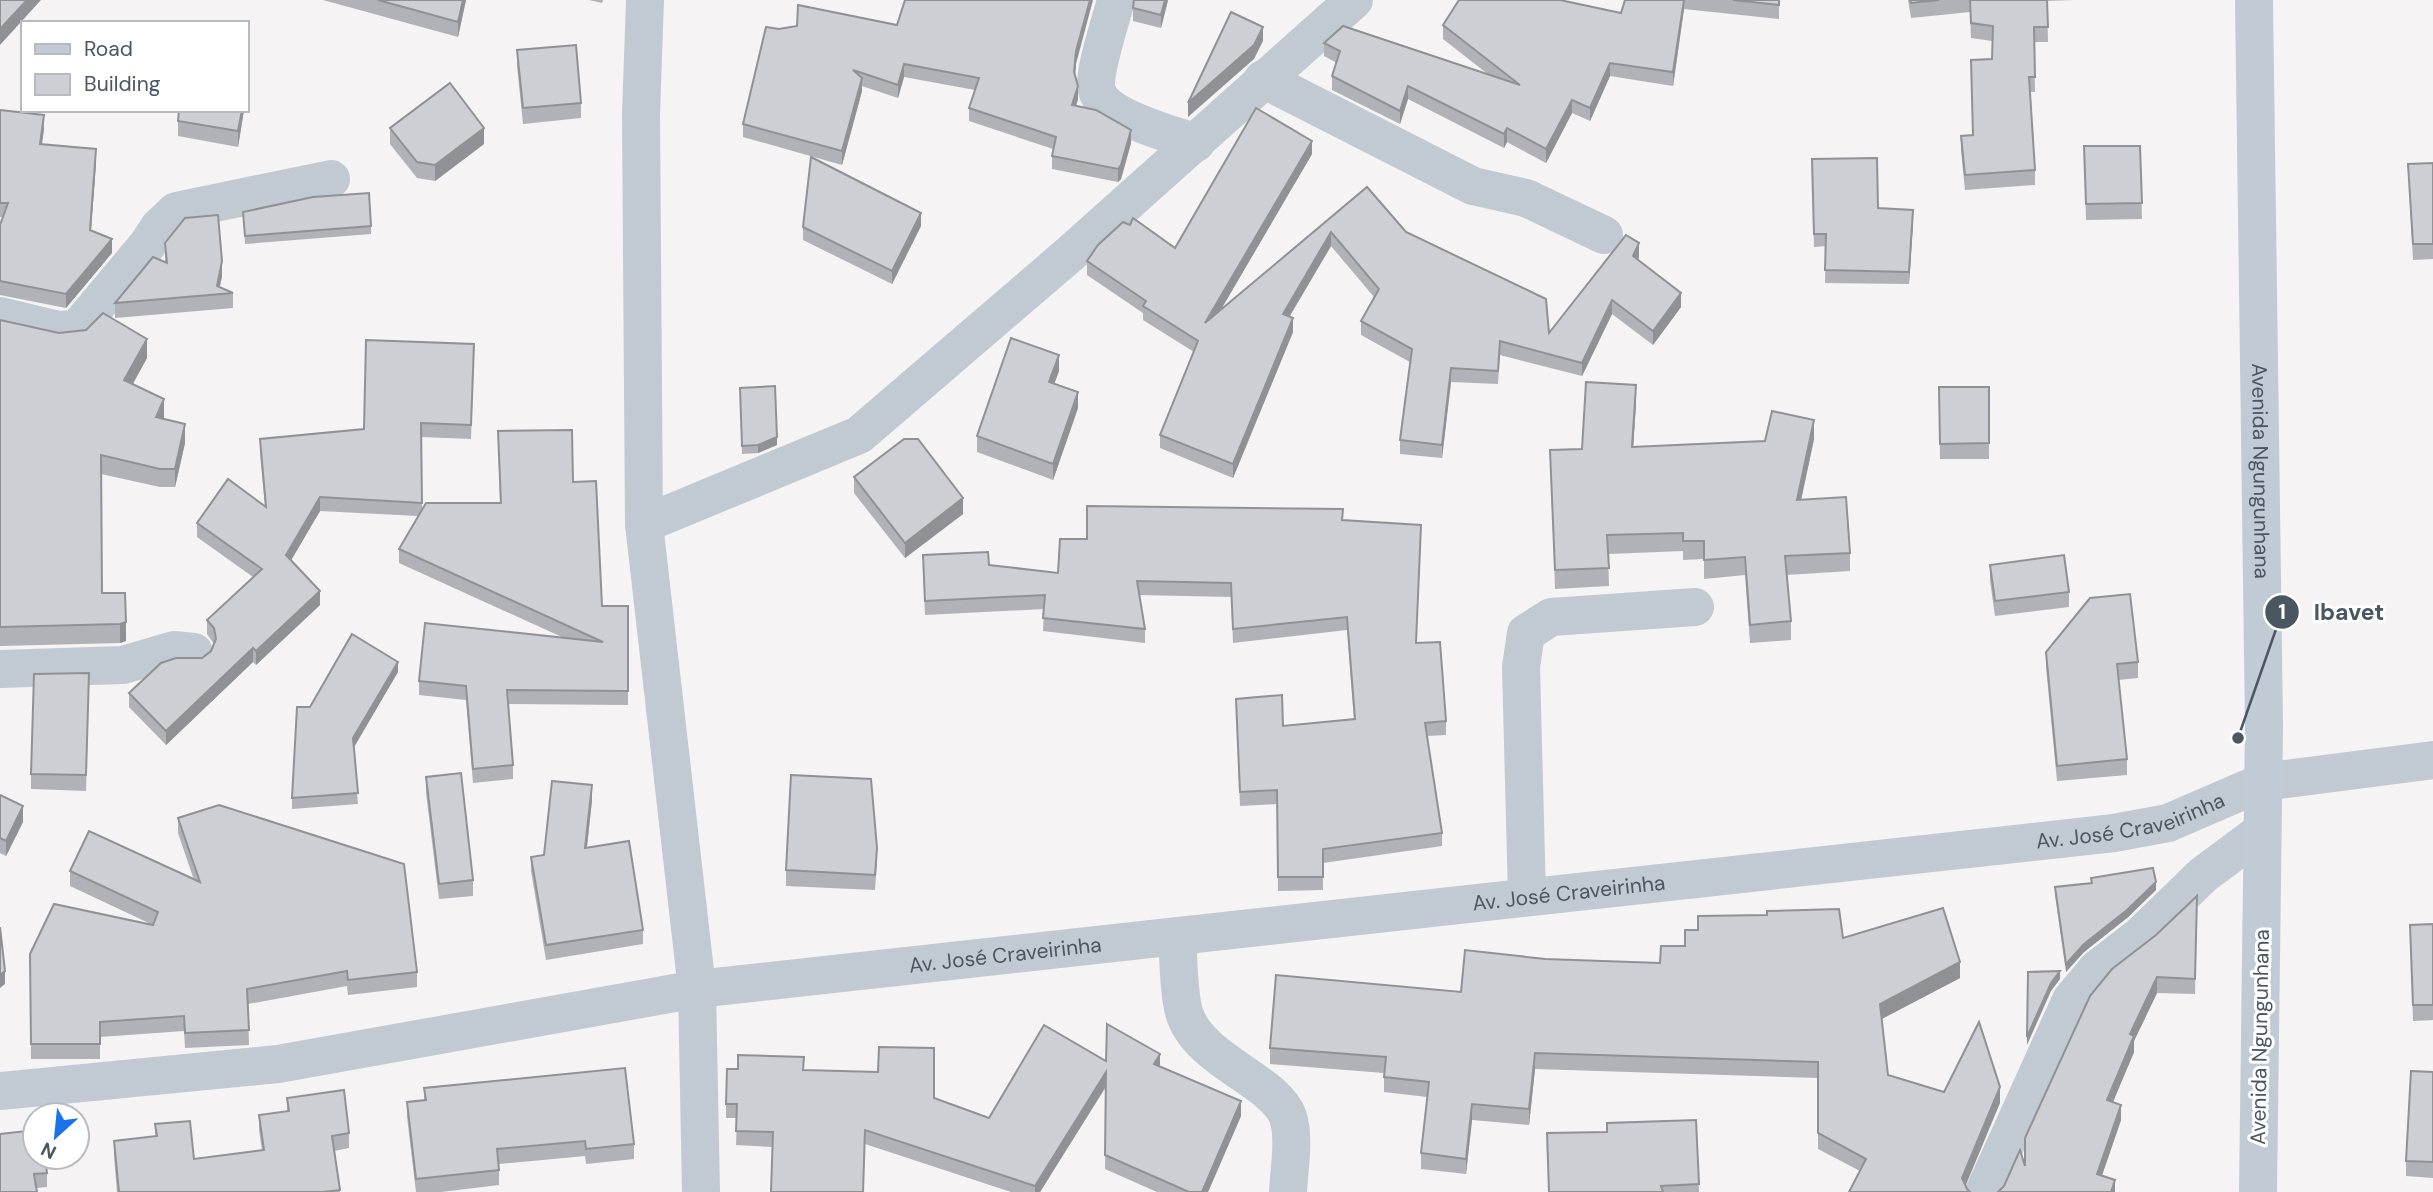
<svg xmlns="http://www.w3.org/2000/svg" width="2433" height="1192" font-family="'DM Sans',sans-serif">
<rect width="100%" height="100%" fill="#f5f3f3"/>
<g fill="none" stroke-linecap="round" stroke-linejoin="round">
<g stroke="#c1cad2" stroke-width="38">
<polyline points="645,0 641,114 644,524 697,989 701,1192"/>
<path d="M1116,0C1111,20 1095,67 1096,86C1099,117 1170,133 1196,143"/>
<polyline points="1263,79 1473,186 1526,198 1604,235"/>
<polyline points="0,316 58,330 77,329 148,244 159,227 176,211 331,179"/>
<polyline points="644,524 859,435 1071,253 1354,0"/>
<polyline points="0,669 123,665 174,650 194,652"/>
<polyline points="1527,897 1521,667 1526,633 1551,617 1695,607"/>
<path d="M1177,938C1179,961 1178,990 1184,1012C1198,1061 1275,1080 1288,1117C1295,1139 1289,1169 1288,1192"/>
<path id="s1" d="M0,1091L278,1064L697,989L2114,833L2168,823L2263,782L2433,760"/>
<polyline points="1984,1192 2071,1000 2097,969 2141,935 2203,875 2262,831"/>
</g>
<path stroke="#c1cbd6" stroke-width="38" id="s2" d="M2254,0L2264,725L2258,1192"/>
</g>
<g fill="#b0b2b7">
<polygon points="323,0 466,0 458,37"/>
<polygon points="589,0 603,0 602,3"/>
<polygon points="1168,0 1161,28 1133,21 1133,8"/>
<polygon points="1625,0 1779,0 1779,19 1684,9 1673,86 1610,76 1590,121 1572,113 1546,163 1507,142 1504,148 1408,99 1400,124 1332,90 1332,76 1337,63 1324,56 1324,43 1489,75 1443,39 1443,25 1621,13"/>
<polygon points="1908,0 2073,0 2047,1 2048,42 2034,42 2035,92 2030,92 2035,170 2035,185 1965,190 1961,151 1961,136 1972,135 1992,59 1992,41 1971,38 1970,12 1911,18"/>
<polygon points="779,29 1076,64 1075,76 1078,99 1076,106 1131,143 1121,179 1118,182 1052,169 1052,156 1053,149 969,121 969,108 975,90 904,77 898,98 862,86 862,91 842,165 743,137 743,124"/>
<polygon points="517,50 581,103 581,118 523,124 517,66"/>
<polygon points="0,110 44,129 42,144 96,163 91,230 112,253 66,308 0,295 0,225 3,217 0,217"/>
<polygon points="244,110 238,147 178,136 178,121"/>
<polygon points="390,128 484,144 435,181 417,178 390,144"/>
<polygon points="2084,146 2140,146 2142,219 2086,220"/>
<polygon points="1312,154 1220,310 1367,187 1406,232 1549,333 1639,257 1638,260 1681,307 1653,345 1612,314 1582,376 1500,355 1498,384 1451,382 1442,458 1400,454 1400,440 1410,362 1361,335 1361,321 1374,297 1331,246 1290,316 1293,332 1233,478 1160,448 1160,435 1194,352 1143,320 1143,313 1087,275 1087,261 1175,248"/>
<polygon points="1812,159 1878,208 1913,222 1909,284 1825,283 1826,246 1814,247"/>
<polygon points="2433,163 2433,259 2413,260 2408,164"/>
<polygon points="243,212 371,226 371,234 245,244"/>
<polygon points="921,226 892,284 803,240 803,227"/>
<polygon points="165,243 222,276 220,287 233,293 233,308 115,318 115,303 165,262"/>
<polygon points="0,320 147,358 133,384 164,418 164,419 185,443 175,487 160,487 101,474 102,593 125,593 126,641 120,643 0,646"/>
<polygon points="474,358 471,439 421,437 422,509 500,503 498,431 573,482 602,606 628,606 628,705 508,704 513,765 513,779 473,783 466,700 419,695 419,681 562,637 399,563 399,549 418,516 320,511 291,560 320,605 256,665 253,662 166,745 129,707 129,693 202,658 211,651 214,644 207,634 207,620 253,577 197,537 197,523 265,506 260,453 260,439 364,429"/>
<polygon points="1059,371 1054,384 1078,408 1053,480 977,452 977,436"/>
<polygon points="1939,387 1989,387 1989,459 1940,459"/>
<polygon points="740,388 777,445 758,453 742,454"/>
<polygon points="1636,403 1633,447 1814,439 1801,500 1850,553 1850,571 1787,575 1791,621 1791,640 1750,643 1745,575 1704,579 1704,559 1683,560 1683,551 1608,554 1609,586 1555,589 1550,450 1582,449"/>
<polygon points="854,477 963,514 905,558 854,493"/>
<polygon points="1343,520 1421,538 1416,643 1446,721 1446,735 1427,736 1442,833 1442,846 1323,863 1323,890 1278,891 1277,804 1240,806 1236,699 1283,726 1354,720 1347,630 1233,643 1231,597 1139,595 1145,629 1145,643 1043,631 1044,609 925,615 923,568 989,565 1058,573 1087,539"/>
<polygon points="1990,565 2069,592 2069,607 1995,616 1990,581"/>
<polygon points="2046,652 2138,662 2138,678 2118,680 2127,759 2127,775 2057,781 2046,667"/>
<polygon points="398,672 353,747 358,804 292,809 292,798"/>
<polygon points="89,688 86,791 31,789 31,774"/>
<polygon points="426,777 473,880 473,896 439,899 426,793"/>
<polygon points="0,795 23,822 6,856 0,853"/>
<polygon points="592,800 587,848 643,930 643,944 546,960 531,871 531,857 544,855"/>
<polygon points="178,818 417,972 417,987 348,995 347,986 248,1004 249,1045 185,1048 184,1031 100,1037 100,1059 31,1059 30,954 153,925 70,886 70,871 194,880 178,833"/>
<polygon points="877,863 875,890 786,886 786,870"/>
<polygon points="2091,878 2156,890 2127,918 2084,952 2066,972 2055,895 2055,887 2091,883"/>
<polygon points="2197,896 2195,994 2157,993 2134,1041 2134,1052 2113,1102 2121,1120 2102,1175 2115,1192 2025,1166 2156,935"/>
<polygon points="2433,924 2433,1020 2413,1021 2410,925"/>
<polygon points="1843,938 1960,978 1881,1019 1888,1075 1944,1092 2000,1103 1860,1171 1818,1149 1818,1078 1535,1069 1529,1125 1472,1120 1466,1174 1421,1169 1421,1153 1427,1097 1384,1092 1384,1073 1270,1064 1270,1048 1461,992 1545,959 1660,963 1685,946"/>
<polygon points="1106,1061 1160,1067 1241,1116 1208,1192 1157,1192 1105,1169 1106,1087 1040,1192 1011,1192 865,1144 772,1147 736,1145 737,1118 726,1118 726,1104 804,1070 934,1099 989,1118"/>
<polygon points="2433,1072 2433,1178 2406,1176 2406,1161"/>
<polygon points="424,1088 634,1144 634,1159 586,1164 585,1156 499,1164 499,1185 441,1192 416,1192 407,1117 407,1102 424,1100"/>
<polygon points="287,1098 349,1133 349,1148 334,1151 340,1192 117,1192 114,1156 114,1141 155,1136 155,1124 194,1159 262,1151 259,1130 259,1115 287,1111"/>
<polygon points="1696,1120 1699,1192 1549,1192 1547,1133 1607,1132"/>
<polygon points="0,1134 47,1173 47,1187 36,1188"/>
</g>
<g fill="#909195">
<polygon points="27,0 41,0 0,45 0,29"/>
<polygon points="463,0 466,0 458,37 458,22"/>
<polygon points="1090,0 1093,0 1076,64 1074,86 1076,51"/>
<polygon points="1165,0 1168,0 1161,28 1161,15"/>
<polygon points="1684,0 1684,9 1673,86 1673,72"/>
<polygon points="1263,27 1263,41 1254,59 1188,117 1188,103"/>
<polygon points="1610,63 1610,76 1590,121 1590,108"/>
<polygon points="904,64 904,77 898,98 898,85"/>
<polygon points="862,78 862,91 842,165 842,151"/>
<polygon points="1078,86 1078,99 1072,119 1072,105"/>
<polygon points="1408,86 1408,99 1400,124 1400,111"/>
<polygon points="1572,100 1572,113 1546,163 1546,149"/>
<polygon points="242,110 244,110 238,147 238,131"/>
<polygon points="44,115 44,129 40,157 40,144"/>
<polygon points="484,128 484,144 435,181 435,165"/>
<polygon points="1507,128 1507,142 1504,148 1504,134"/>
<polygon points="1131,130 1131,143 1121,179 1118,182 1118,169"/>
<polygon points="1312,141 1312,154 1205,337 1205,323"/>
<polygon points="96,149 96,163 90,243 90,230"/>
<polygon points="1913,210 1913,222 1909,284 1909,272"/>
<polygon points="921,213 921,226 892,284 892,271"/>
<polygon points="1331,232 1331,246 1283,327 1283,314"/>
<polygon points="112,239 112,253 66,308 66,294"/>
<polygon points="1639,243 1639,257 1633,270 1633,256"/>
<polygon points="222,261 222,276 218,294 217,286"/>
<polygon points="1681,293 1681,307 1653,345 1653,331"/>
<polygon points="1612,300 1612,314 1582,376 1582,363"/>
<polygon points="1293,318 1293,332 1233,478 1233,464"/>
<polygon points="147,339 147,358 124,399 124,380"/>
<polygon points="1059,355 1059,371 1049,398 1049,382"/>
<polygon points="1451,368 1451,382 1442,458 1442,445"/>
<polygon points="1636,385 1636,403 1632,466 1632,447"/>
<polygon points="1078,392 1078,408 1053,480 1053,464"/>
<polygon points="164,399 164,418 156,436 156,417"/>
<polygon points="1814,420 1814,439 1797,519 1797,500"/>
<polygon points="185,424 185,443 175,487 175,469"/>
<polygon points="777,437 777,445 758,453 758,445"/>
<polygon points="320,497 320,511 286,569 286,555"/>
<polygon points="963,498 963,514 905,558 905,543"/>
<polygon points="320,591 320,605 256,665 256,651"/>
<polygon points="126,622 126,641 120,643 120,624"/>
<polygon points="253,648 253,662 166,745 166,731"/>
<polygon points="398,662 398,672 353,749 353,738"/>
<polygon points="592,785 592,800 585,863 585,848"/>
<polygon points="23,806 23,822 6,856 6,841"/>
<polygon points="2156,882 2156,890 2127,918 2084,952 2066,972 2066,964 2084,944"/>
<polygon points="1960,962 1960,978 1880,1020 1880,1004"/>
<polygon points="5,971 5,984 0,988 0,975"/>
<polygon points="2060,971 2060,979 2051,991 2027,1045 2027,1037 2051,983"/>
<polygon points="2157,977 2157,993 2134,1041 2134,1052 2107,1116 2107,1100 2130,1034"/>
<polygon points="1535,1053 1535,1069 1529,1125 1529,1109"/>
<polygon points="1160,1054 1160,1068 1154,1064"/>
<polygon points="1106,1072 1106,1086 1040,1192 1035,1192 1035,1186"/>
<polygon points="2000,1087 2000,1103 1963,1192 1962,1178"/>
<polygon points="1241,1101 1241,1116 1208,1192 1202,1192"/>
<polygon points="1472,1104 1472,1120 1466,1174 1466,1159"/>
<polygon points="2121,1105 2121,1120 2097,1190 2097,1174"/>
<polygon points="2115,1180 2115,1192 2111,1192"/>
</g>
<g fill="#cdcfd5" stroke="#909195" stroke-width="2">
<polygon points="0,0 27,0 0,29"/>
<polygon points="378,0 463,0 458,22"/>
<polygon points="905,0 1090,0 1076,51 1074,72 1078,86 1072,105 1096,110 1131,130 1121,165 1118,169 1052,156 1056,137 969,108 979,78 904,64 898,85 853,70 862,78 842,151 743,124 766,27 779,29 797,26 798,5 897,25"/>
<polygon points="1134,0 1165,0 1161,15 1133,8"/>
<polygon points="1459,0 1560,0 1621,13 1625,0 1684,0 1673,72 1610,63 1590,108 1572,100 1546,149 1507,128 1504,134 1408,86 1400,111 1332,76 1340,51 1324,43 1343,26 1520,85 1443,25"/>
<polygon points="1733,0 1779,0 1779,5"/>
<polygon points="1910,0 1939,0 1911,3"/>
<polygon points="1970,0 2047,0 2048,27 2034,27 2035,77 2029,77 2035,170 1965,175 1961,136 1973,135 1971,60 1992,59 1993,26 1971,23"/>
<polygon points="1231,12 1263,27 1254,45 1188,103"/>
<polygon points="576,45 581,103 523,108 517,50"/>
<polygon points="450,83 484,128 435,165 417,162 390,128"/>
<polygon points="1256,108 1312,141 1205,323 1367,187 1406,232 1546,299 1549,333 1626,235 1639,243 1633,256 1681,293 1653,331 1612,300 1582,363 1500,341 1498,371 1451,368 1442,445 1400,440 1412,349 1361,321 1379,289 1331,232 1283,314 1293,318 1233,464 1160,435 1198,341 1143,306 1146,301 1087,261 1098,245 1123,222 1130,225 1133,218 1175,248"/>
<polygon points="0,110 44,115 40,144 96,149 90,230 112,239 66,294 0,281 0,225 8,203 0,203"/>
<polygon points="179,110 242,110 238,131 178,121"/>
<polygon points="2084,146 2140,146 2142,203 2086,204"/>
<polygon points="811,157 921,213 892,271 803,227"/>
<polygon points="1877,158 1878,208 1913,210 1909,272 1825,270 1826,234 1814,234 1812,159"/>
<polygon points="2433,163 2433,244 2413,244 2408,164"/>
<polygon points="369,193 371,226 245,236 243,212 313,197"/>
<polygon points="218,215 222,261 217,286 233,293 115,303 153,257 167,263 165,243 185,218"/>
<polygon points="103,313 147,339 124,380 164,399 156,417 185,424 175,469 160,469 101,455 102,593 125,593 126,622 120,624 0,627 0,320 59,333 86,330"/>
<polygon points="1011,338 1059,355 1049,382 1078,392 1053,464 977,436"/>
<polygon points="366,340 474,344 471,425 421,423 422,503 320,497 286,555 320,591 256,651 253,648 166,731 129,693 161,663 176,658 202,658 211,651 216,639 214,628 207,620 262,569 197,523 228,479 266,507 260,439 364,429"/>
<polygon points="1586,382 1636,385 1632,447 1765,441 1772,411 1814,420 1797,500 1846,497 1850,553 1785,556 1791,621 1750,625 1745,557 1704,560 1704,541 1683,541 1683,533 1607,535 1609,568 1555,570 1550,450 1582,449"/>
<polygon points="775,386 777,437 758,445 742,446 740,388"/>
<polygon points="1939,387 1989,387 1989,443 1940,444"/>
<polygon points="572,430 573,482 596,481 602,606 628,606 628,691 507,690 513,765 473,769 466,686 419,681 425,623 603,642 399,549 426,503 501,503 498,431"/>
<polygon points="904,439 918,439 963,498 905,543 854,477"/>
<polygon points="1087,506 1343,509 1342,520 1421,525 1416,643 1440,642 1446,721 1425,723 1442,833 1323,849 1323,877 1278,877 1277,790 1240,792 1236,699 1282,695 1283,726 1355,719 1347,617 1233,629 1231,583 1137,581 1145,629 1043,618 1045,595 925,601 923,555 988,552 989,565 1058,573 1060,539 1087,539"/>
<polygon points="2064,555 2069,592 1995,601 1990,565"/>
<polygon points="2130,594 2138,662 2117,664 2127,759 2057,766 2046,652 2090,598"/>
<polygon points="352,634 398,662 353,738 358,793 292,798 297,707 310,707"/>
<polygon points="89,673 86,775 31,774 34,674"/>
<polygon points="461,773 473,880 439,884 426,777"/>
<polygon points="791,775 871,779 877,848 875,875 786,870"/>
<polygon points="552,781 592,785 585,848 629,841 643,930 546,945 531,857 544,855"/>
<polygon points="0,795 23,806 6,841 0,838"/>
<polygon points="219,805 404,864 417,972 348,980 347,971 247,989 249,1030 185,1033 184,1016 100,1022 100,1044 31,1044 30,954 54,904 153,925 158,912 70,871 89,831 200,882 178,818"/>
<polygon points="2153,868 2156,882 2127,910 2084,944 2066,964 2055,887 2092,883 2091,878"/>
<polygon points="2197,896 2195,979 2157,977 2130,1034 2134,1036 2107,1100 2121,1105 2097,1174 2115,1180 2111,1192 1998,1192 2004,1186 2020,1150 2025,1166 2025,1138 2090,996 2112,969 2156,935"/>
<polygon points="1943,908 1960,962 1880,1004 1888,1075 1944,1092 1979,1022 2000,1087 1962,1178 1967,1189 1970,1192 1849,1192 1866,1159 1818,1133 1818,1062 1535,1053 1529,1109 1472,1104 1466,1159 1421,1153 1429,1082 1384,1077 1386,1057 1270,1048 1276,975 1461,992 1465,950 1545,959 1660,963 1661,946 1685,946 1685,930 1698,930 1698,916 1767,915 1767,911 1839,909 1843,938"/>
<polygon points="2433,924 2433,1005 2413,1005 2410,925"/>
<polygon points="0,927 5,971 0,975"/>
<polygon points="2060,971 2051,983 2027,1037 2028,972"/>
<polygon points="1107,1024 1160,1054 1154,1064 1241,1101 1202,1192 1189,1192 1105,1155 1106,1072 1035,1186 865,1130 863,1192 771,1192 773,1132 736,1131 737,1104 726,1104 727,1069 738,1069 738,1055 804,1057 803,1070 878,1072 879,1047 934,1048 934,1098 989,1118 1044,1025 1106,1061"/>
<polygon points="625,1068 634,1144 586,1149 585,1141 497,1149 499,1170 416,1179 407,1102 426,1100 424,1088"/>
<polygon points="2411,1071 2433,1072 2433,1162 2406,1161"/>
<polygon points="344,1090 349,1133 332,1136 340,1190 323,1192 119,1192 114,1141 157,1136 155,1124 190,1121 194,1159 264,1150 259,1115 289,1111 287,1098"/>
<polygon points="1696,1120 1699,1184 1661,1186 1663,1192 1549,1192 1547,1133 1607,1132 1607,1123"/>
<polygon points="35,1130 35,1157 45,1157 47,1173 34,1174 37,1192 0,1192 0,1134"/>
</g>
<g text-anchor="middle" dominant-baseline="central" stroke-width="6" stroke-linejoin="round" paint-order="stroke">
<g font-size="21" fill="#4a5661" stroke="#fff">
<text stroke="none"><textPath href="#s2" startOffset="471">Avenida Ngungunhana</textPath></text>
<text stroke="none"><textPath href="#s1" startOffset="2149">Av. José Craveirinha</textPath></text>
<text stroke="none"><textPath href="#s1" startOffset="1582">Av. José Craveirinha</textPath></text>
<text stroke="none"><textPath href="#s1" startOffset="1015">Av. José Craveirinha</textPath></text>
<text transform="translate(2260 1037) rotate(-89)">Avenida Ngungunhana</text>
</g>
</g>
<path fill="none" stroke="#4a5661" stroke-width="2.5" d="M2238 738L2282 612"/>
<g fill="#4a5661" stroke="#fff" stroke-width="2.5">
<circle cx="2238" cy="738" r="7"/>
<circle cx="2282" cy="612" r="18"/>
</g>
<g font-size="21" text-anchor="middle" font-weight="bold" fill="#fff">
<text x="2282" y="619">1</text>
</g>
<g font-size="23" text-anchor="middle" font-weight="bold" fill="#4a5661" stroke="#fff" stroke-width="6" stroke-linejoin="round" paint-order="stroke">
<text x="2349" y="620">Ibavet</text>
</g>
<rect x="21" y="21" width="228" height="91" fill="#ffffff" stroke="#b7bbc0" stroke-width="2"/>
<rect x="35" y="44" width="35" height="10" fill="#c1cbd6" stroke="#b7bbc0" stroke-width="2"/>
<text x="84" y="56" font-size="21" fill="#4a5661">Road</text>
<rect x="35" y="74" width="35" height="21" fill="#cdcfd5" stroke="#b7bbc0" stroke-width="2"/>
<text x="84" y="91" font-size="21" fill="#4a5661">Building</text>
<g transform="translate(56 1136) rotate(207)"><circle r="33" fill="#ffffff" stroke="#b7bbc0" stroke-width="2"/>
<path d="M0-5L12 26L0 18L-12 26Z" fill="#1a73e8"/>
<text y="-10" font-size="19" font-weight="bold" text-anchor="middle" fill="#4a5661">N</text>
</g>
</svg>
